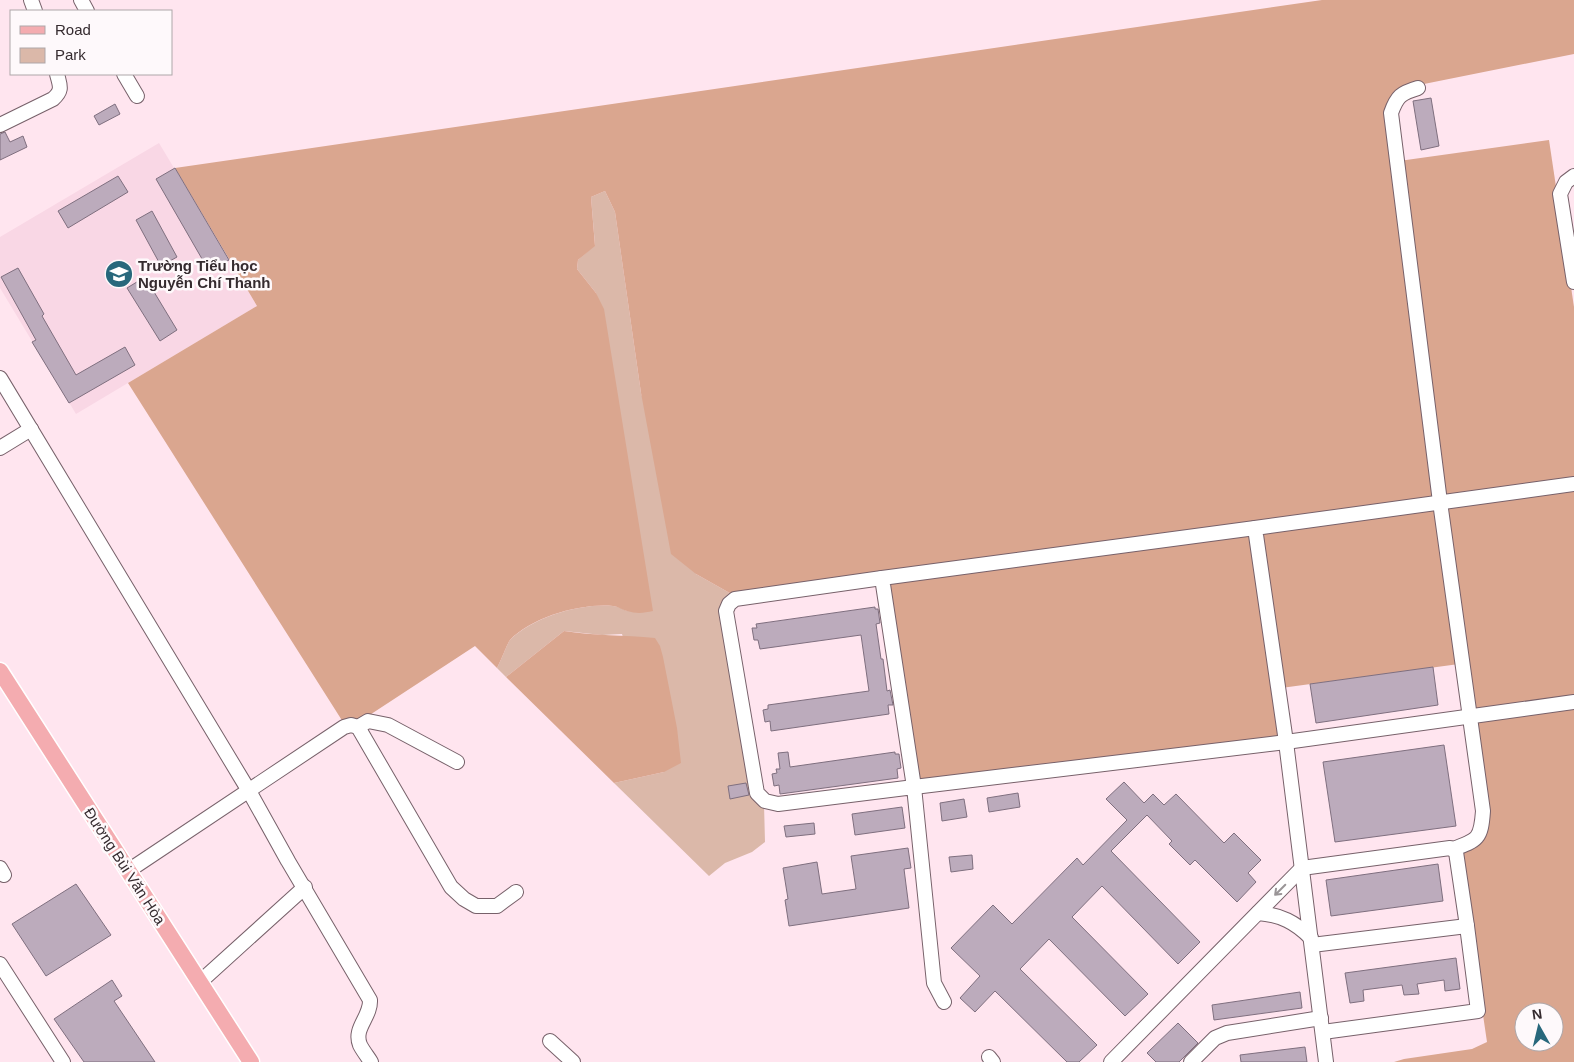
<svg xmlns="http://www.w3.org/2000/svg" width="1574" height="1062" font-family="Arial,sans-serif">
<rect width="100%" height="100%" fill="#ffe5ef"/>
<polygon fill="#f9d7e5" points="159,143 257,306 76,414 0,288 0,237"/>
<path fill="#dbb8a9" d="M605,191L615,212L641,393L696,574L735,596L728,602L764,804L765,842L752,852L725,863L709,876L614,783L664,772L622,634L602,635L564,631L506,677L497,668C500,663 508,642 510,640C533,617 581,603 613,606C618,606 623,609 627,611L596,293L577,269L578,260L595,245L591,197Z"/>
<g fill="#daa68f" fill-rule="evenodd">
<path d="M1322,0H1574V54L1419,85L1392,101L1437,499L735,596L696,574L671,554L641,393L615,212L605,191L591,197L595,246L578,260L577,269L596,293L604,309L653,611C644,613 637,614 627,611C622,610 618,606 613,606C581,603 532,617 510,640C508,642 500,663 497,668L475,646L359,722H343L128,383L257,306L175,168Z"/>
<polygon points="1549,140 1574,307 1574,481 1443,499 1399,161"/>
<polygon points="1574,487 1574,698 1472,713 1443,505"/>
<polygon points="1438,506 1459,664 1281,688 1258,530"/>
<polygon points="1252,531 1282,740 917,784 885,580"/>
<path d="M564,631C594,636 624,635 655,638L660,646L663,657L677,728L681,763L664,772L614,783L506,677Z"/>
<path d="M1574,705V1062H1394L1404,1059L1472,1049L1487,1042L1459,852L1483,834L1473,719ZM1524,1012H1554V1042H1524Z"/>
</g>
<g fill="#bcabbc" stroke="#7f6f7f">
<polygon points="1431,98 1439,146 1421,150 1413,101"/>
<polygon points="115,104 120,114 99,125 94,116"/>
<polygon points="5,132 10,142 23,136 27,147 0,160 0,134"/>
<polygon points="175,168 229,260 209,271 156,179"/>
<polygon points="118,176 128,192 68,228 58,211"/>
<polygon points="152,211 177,257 161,266 136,220"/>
<polygon points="18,268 44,314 42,316 76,375 125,347 135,365 69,403 32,342 36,340 1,277"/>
<polygon points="145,277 177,330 160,341 127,288"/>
<polygon points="875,607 875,609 878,609 880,623 876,624 881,659 883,659 887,691 890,690 893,705 888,705 889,714 771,731 770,721 765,722 763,710 768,709 768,705 869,691 861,635 760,649 758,640 754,640 752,628 757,628 756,624"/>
<polygon points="1433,667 1438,705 1316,723 1310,684"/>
<polygon points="1444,745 1456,826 1335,842 1323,762"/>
<polygon points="788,752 790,767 895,752 895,754 899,754 901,768 897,769 898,778 780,794 779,785 774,786 772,774 777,773 776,769 780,769 778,753"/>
<polygon points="1124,782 1144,803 1153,794 1164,805 1176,794 1224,843 1234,833 1261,860 1248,873 1256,882 1237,902 1195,860 1190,865 1169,844 1172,841 1147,815 1111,851 1200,942 1178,964 1102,886 1072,917 1148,994 1125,1016 1049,939 1020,969 1097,1045 1079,1062 1067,1062 995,991 975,1012 960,998 980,976 951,948 993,905 1012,924 1077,858 1083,865 1127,820 1106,799"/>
<polygon points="746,783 749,795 730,799 728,786"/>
<polygon points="1018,793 1020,807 989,812 987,798"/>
<polygon points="964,799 967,817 942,821 940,803"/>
<polygon points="902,807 905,828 855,835 852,814"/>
<polygon points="814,823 815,834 786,837 784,826"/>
<polygon points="908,848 911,868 904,869 909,908 789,926 785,900 788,899 783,868 817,862 822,894 856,889 851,856"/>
<polygon points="972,855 973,869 951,872 949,857"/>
<polygon points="1438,864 1443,901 1331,916 1326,880"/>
<polygon points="76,884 111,935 46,976 12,924"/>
<polygon points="1456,958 1460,989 1445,991 1444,980 1417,984 1419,994 1404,995 1402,985 1363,990 1364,1001 1350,1003 1345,973"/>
<polygon points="112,980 122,996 114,1001 155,1062 84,1062 54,1019"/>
<polygon points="1300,992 1302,1008 1214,1020 1212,1005"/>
<polygon points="1178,1023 1198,1043 1179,1062 1156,1062 1147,1053"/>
<polygon points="1305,1047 1307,1062 1241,1062 1240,1055"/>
</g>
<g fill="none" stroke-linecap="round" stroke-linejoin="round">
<defs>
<g id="minor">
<polyline points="31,0 35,11"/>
<polyline points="81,0 87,11"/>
<polyline points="124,74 137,96"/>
<path d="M1418,88C1401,93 1397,96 1391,113L1440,502L1483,811C1481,839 1478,840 1453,849"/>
<path d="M0,125L53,99C63,90 60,86 57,74"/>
<polyline points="1574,176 1566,182 1560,194 1574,282"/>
<path d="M0,378L249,791L288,861L370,1000C371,1017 353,1028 360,1045C363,1051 368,1057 371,1062"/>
<polyline points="0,448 31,429"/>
<polyline points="1255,528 882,578 914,787 1286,742 1574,702"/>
<polyline points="882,578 735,599 729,604 726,611 757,793 765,801 778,804 914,787 934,983 944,1002"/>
<polyline points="358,727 368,721 388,725 457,762"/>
<polyline points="0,868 4,875"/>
<polyline points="128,871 344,727 351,725 358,727 451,887 464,899 476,906 497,906 516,892"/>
<path d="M1258,913C1281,915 1295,922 1311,938"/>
<polyline points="1312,945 1467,926"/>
<polyline points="0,964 63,1062"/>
<polyline points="200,982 305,887"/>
<polyline points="550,1041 573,1062"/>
<polyline points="989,1057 993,1062"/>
<polyline points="1111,1062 1302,868 1450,848 1456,852 1467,926 1478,1011 1323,1032"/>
<polyline points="1191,1062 1215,1038 1227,1033 1321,1018"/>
<polyline points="1326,1062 1286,742 1255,528 1574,484"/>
</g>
<polyline id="major" points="0,671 251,1062"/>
</defs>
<use href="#minor" stroke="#77616a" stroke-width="16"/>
<use href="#major" stroke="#fff" stroke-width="19"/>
<use href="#minor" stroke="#fff" stroke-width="14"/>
<use href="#major" stroke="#f4acb0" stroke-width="16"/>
</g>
<defs><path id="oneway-shaft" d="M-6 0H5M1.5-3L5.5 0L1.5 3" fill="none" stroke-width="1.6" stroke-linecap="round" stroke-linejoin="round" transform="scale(1.25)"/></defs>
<use stroke="#9a9597" href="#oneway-shaft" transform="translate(1280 890) rotate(135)"/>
<defs>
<symbol id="school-disc" viewBox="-11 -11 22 22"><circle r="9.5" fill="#28687c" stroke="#fef9fb"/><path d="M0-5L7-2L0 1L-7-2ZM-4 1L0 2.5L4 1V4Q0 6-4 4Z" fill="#fff"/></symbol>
</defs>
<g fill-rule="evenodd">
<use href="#school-disc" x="103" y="258" width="32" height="32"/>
</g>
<g text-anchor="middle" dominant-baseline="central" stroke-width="5" stroke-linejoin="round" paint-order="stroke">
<g font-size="15" font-weight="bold" fill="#352b2f" stroke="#fef9fb" text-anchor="start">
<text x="138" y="265">Trường Tiểu học<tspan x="138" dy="17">Nguyễn Chí Thanh</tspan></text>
</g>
<g font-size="15" fill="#352b2f" stroke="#fef9fb">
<text transform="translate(125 866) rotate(57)">Đường Bùi Văn Hòa</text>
</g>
</g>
<rect x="10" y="10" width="162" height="65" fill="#fef9fb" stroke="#aea7a9"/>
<rect x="20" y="26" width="25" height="8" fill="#f4acb0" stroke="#aea7a9"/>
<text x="55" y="35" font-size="15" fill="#352b2f">Road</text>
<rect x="20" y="48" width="25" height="15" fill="#dbb8a9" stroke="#aea7a9"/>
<text x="55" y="60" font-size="15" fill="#352b2f">Park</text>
<g transform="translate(1539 1027) rotate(352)"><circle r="24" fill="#fef9fb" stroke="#aea7a9"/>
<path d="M0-4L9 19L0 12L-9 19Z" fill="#28687c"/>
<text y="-8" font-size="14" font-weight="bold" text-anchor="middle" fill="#352b2f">N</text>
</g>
</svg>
